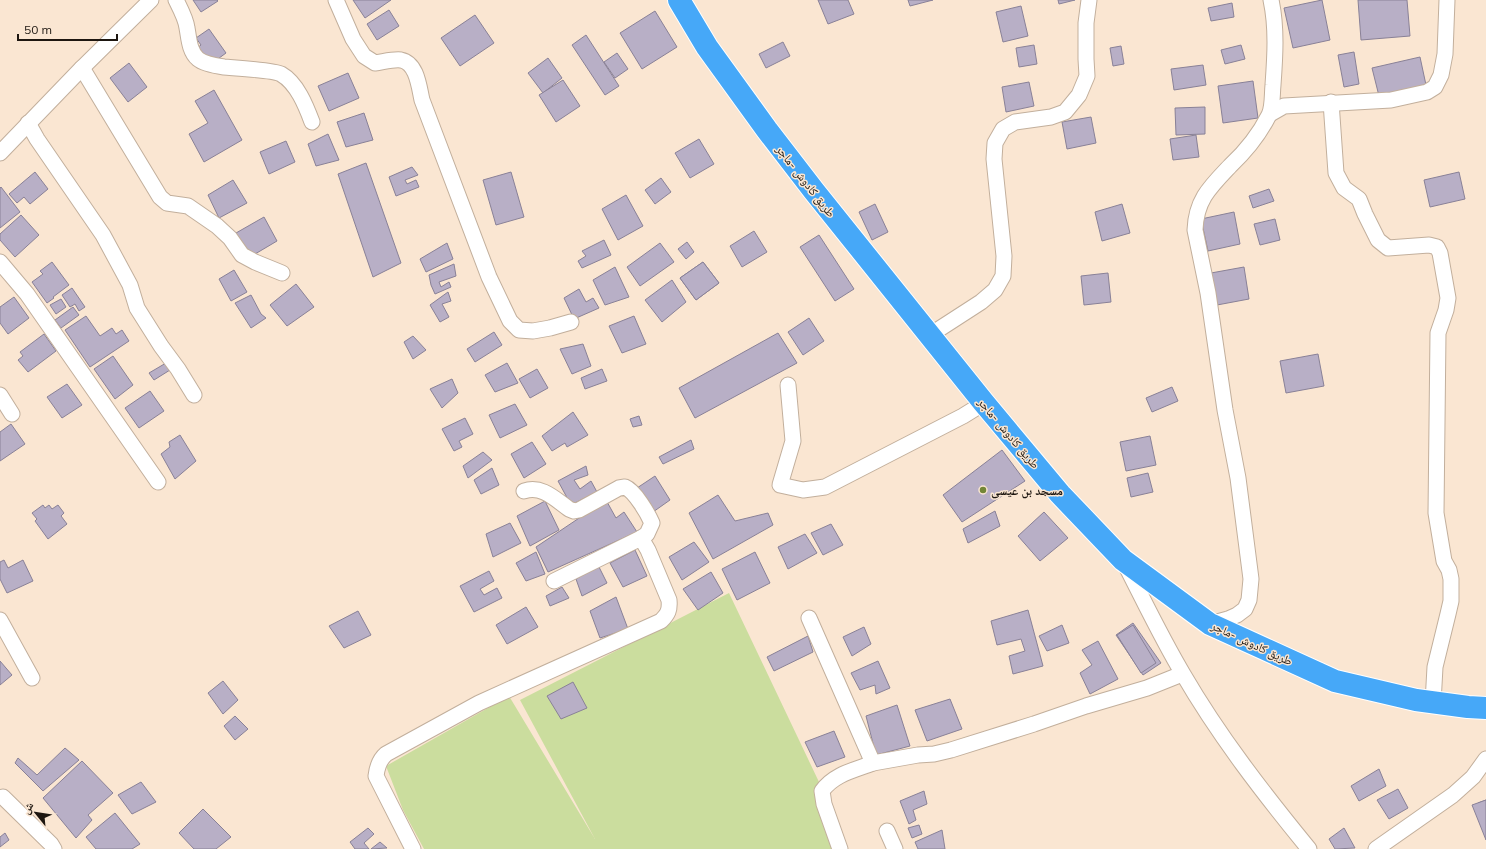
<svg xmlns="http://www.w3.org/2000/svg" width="1486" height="849" font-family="Mulish,'Noto Naskh Arabic',sans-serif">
<rect width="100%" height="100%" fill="#fae6d2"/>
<polygon fill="#cbdd9e" points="729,593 819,782 833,849 424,849 403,810 386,766 509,696 595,839 520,700"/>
<g fill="#b8afc6" stroke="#898197">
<polygon points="193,0 217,0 218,1 201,12"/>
<polygon points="353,0 391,0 365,18"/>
<polygon points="818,0 848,0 854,14 828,24"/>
<polygon points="908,0 933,0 910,6"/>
<polygon points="1058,0 1075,0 1059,4"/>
<polygon points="1322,0 1330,40 1293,48 1284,8"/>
<polygon points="1358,0 1407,0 1410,36 1361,40"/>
<polygon points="1232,3 1234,17 1211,21 1208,8"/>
<polygon points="1021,6 1028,36 1003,42 996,12"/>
<polygon points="389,10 399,26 377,40 367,24"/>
<polygon points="655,11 677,47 642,69 620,33"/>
<polygon points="475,15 494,43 460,66 441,38"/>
<polygon points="209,29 226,53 211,64 196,49 201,45 196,38"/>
<polygon points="586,35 619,86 605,95 572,45"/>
<polygon points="783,42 790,56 766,68 759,54"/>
<polygon points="1034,45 1037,64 1019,67 1016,48"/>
<polygon points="1241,45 1245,59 1225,64 1221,50"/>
<polygon points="1121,46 1124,64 1113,66 1110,48"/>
<polygon points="1354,52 1359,84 1344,87 1338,55"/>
<polygon points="617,53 628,69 615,78 604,62"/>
<polygon points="1420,57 1426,85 1379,96 1372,68"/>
<polygon points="548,58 562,78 543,93 528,73"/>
<polygon points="129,63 147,87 128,102 110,78"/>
<polygon points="1203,65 1206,85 1174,90 1171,69"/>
<polygon points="348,73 359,98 329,111 318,86"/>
<polygon points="563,80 580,106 556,122 539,95"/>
<polygon points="1253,81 1258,118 1223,123 1218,86"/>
<polygon points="1029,82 1034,106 1006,112 1002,87"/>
<polygon points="214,90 242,140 204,162 189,134 208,123 195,101"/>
<polygon points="1205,107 1205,134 1176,135 1175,108"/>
<polygon points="364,113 373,140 346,147 337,122"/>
<polygon points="1091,117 1096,143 1067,149 1062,122"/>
<polygon points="328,134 339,160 316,166 308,144"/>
<polygon points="1196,135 1199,157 1173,160 1170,139"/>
<polygon points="699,139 714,164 690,178 675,153"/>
<polygon points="286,141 295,162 269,174 260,152"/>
<polygon points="366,163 401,263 373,277 338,174"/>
<polygon points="412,167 418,175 405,180 407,184 416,180 419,187 396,196 389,177"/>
<polygon points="35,172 48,189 30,204 24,197 17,203 9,194"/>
<polygon points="511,172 524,217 496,225 483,180"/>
<polygon points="1459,172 1465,199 1430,207 1424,180"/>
<polygon points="661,178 671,192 655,204 645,190"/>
<polygon points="233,180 247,203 219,218 208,195"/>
<polygon points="1,187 20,212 0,228 0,188"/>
<polygon points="1269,189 1274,201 1253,208 1249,196"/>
<polygon points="626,195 643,226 618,240 602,209"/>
<polygon points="875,204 888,232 872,240 859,212"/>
<polygon points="1122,204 1130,233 1102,241 1095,212"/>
<polygon points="1234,212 1240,244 1208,251 1201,219"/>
<polygon points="21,215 39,235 15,257 0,240 0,234"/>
<polygon points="264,217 277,241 250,257 236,233"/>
<polygon points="1275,219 1280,240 1260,245 1254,224"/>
<polygon points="754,231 767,252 742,267 730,246"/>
<polygon points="819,235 854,289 835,301 800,247"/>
<polygon points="604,240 611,255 582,268 578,261 586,256 582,251"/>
<polygon points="687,242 694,252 686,259 678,249"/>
<polygon points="447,243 453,259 426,272 420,259"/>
<polygon points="660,243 674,262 640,286 627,267"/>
<polygon points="52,262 69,285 53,297 54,298 47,303 32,282 43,274 40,271"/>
<polygon points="703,262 719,283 696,300 680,278"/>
<polygon points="703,262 719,283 696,300 680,278"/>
<polygon points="454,264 456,276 439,282 441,287 449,282 451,287 435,294 431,285 429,275"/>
<polygon points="615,267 629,297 605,305 593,280"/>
<polygon points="1244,267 1249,299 1217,305 1211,273"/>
<polygon points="234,270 247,292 231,301 219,279"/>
<polygon points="1108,273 1111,302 1084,305 1081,276"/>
<polygon points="672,280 686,302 662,322 645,300"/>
<polygon points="296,284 314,307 287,326 270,305"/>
<polygon points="72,288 85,307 79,311 75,304 70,307 62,295"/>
<polygon points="579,289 586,302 593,298 599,308 574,319 564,298"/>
<polygon points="448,292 451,301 442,304 449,317 440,322 430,305"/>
<polygon points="251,295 261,314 266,318 251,328 235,303"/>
<polygon points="14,297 29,318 8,334 0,323 0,307"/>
<polygon points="61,299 66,307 56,314 50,305"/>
<polygon points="73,307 79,315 61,328 55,320"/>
<polygon points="86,316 100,336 112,328 116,334 122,330 129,341 90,367 65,330"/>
<polygon points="634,316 646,344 622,353 609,326"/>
<polygon points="809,318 824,341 803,355 788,332"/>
<polygon points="494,332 502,345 475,362 467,349"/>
<polygon points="778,333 797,363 695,418 679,388"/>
<polygon points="44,334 56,351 28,372 18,360 23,356 20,352"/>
<polygon points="413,336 426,350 413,359 404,342"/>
<polygon points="583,344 591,366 572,374 560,349"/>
<polygon points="1318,354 1324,386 1286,393 1280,361"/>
<polygon points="113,356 133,385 115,399 94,369"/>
<polygon points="166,363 170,370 154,380 149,373"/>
<polygon points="507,363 518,383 495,392 485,375"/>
<polygon points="537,369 548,388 530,398 519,379"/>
<polygon points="602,369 607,381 585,389 581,378"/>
<polygon points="452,379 458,393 442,408 430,389"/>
<polygon points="67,384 82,405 62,418 47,397"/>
<polygon points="1172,387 1178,401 1152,412 1146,398"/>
<polygon points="150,391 164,411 139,428 125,408"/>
<polygon points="515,404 527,425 500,438 489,415"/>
<polygon points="573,412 588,435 567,447 565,443 552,451 542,436"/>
<polygon points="639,416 642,425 633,427 630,419"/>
<polygon points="465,418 473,434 459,441 462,447 454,451 442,429"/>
<polygon points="11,424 25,444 0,461 0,432"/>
<polygon points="180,435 196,461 175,479 161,454 170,447 169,442"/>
<polygon points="1150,436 1156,465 1126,471 1120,442"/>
<polygon points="691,440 694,449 663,464 659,457"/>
<polygon points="532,442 546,464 524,478 511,454"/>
<polygon points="1002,450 1025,481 962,522 943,495"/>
<polygon points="483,452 492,460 468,478 463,466"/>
<polygon points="586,466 588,475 574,480 580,489 591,481 597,492 571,505 558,481"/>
<polygon points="492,468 499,485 481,494 474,480"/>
<polygon points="1148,473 1153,492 1131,497 1127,478"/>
<polygon points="655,476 670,500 653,512 637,488"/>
<polygon points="718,495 735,521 768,513 773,525 713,559 689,513"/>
<polygon points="606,500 616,518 624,512 637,532 548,572 536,547"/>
<polygon points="545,501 559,530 530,546 517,516"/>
<polygon points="43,505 45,508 49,505 52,509 58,505 64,513 61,516 67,524 48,539 35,521 37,519 32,513"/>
<polygon points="995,511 1000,526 968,543 963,529"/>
<polygon points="1044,512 1068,538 1040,561 1018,536"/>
<polygon points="510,523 521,543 493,557 486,534"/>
<polygon points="831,524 843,545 823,555 811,533"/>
<polygon points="805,534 817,553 788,569 778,547"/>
<polygon points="694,542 709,562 682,580 669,557"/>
<polygon points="635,550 647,576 623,587 610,563"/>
<polygon points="536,552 545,574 526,581 516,563"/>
<polygon points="755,552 770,583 737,600 722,569"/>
<polygon points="4,560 8,568 23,560 33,581 7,593 0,579 0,562"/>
<polygon points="598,565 607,583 582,596 576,579"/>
<polygon points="489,571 494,581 480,589 484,595 497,588 502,598 474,612 460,586"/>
<polygon points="711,572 723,593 698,610 683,589"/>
<polygon points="562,587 569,598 550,606 546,596"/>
<polygon points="616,597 628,629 600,638 590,611"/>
<polygon points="526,607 538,627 507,644 496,625"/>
<polygon points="1028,610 1043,666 1013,674 1009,656 1025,651 1021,639 997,645 991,621"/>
<polygon points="358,611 371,635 344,648 329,626"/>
<polygon points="1133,623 1161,663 1143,675 1116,635"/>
<polygon points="1062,625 1069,643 1047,651 1039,636"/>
<polygon points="1133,625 1156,663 1141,673 1117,635"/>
<polygon points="864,627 871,644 852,656 843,637"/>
<polygon points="808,636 813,652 774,671 767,657"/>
<polygon points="1098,641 1118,679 1090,694 1080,673 1092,665 1082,650"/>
<polygon points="0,661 12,675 0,685"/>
<polygon points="878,661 890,688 876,694 875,685 860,690 851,673"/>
<polygon points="223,681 238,700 223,714 208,693"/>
<polygon points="573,682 587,708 561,719 547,696"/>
<polygon points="950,699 962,729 927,741 915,710"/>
<polygon points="897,705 910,746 876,755 866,716"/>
<polygon points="235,716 248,729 235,740 224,726"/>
<polygon points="834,731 845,757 817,767 805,742"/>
<polygon points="65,748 79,760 43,791 15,763 18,758 37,775"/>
<polygon points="82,761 113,793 88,815 92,820 76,838 43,798"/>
<polygon points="1379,769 1386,786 1359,801 1351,786"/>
<polygon points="141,782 156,802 132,814 118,795"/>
<polygon points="1398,789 1408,808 1389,819 1377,800"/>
<polygon points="924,791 927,804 913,810 916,820 909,824 900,801"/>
<polygon points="1486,800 1486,825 1478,803"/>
<polygon points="1486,800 1486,840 1472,805"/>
<polygon points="203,809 231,837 216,849 194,849 179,833"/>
<polygon points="115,813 140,844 132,849 96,849 86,837"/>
<polygon points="919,825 922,834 912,838 908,828"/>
<polygon points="368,828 374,834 364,843 369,849 355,849 350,842"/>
<polygon points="1344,828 1355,848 1335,849 1329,839"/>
<polygon points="942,830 945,849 918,849 915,842"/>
<polygon points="5,833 9,840 0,847 0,837"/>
<polygon points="380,842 387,848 371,849"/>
</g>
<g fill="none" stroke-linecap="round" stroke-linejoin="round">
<defs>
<g id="minor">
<path d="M176,0C180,8 186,19 187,28C189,38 189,51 198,59C204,64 217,66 224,67C235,68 274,70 281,74C297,83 306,106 312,122"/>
<path d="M336,0L353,39L364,56L375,63C383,62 393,59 401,60C417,63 419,87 422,100L489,277L510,321L519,330L533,331L550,328L571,322"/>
<polyline points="82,68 160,197 167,203 188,206 217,226 230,238 242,255 255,262 282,273"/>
<polyline points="1331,102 1336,173 1344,188 1359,199 1365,214 1378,240 1388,248 1429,245 1437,247 1440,253 1448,298 1446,310 1438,333 1436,513 1444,561 1449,570 1451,579 1451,601 1448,614 1435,667 1433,703"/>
<polyline points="1270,114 1284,106 1391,100 1427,92 1435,87 1441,75 1445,54 1447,0"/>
<polyline points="28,123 37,139 103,235 130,285 137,308 161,346 178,369 194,395"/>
<polyline points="0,153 82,68 151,0"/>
<polyline points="0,262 27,294 158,482"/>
<polyline points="930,335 981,302 995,290 1003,276 1004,256 994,159 995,143 1003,129 1015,122 1051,117 1065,112 1079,95 1087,76 1086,59 1086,23 1089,0"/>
<polyline points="788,385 793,441 780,485 803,490 825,487 963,416 984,403"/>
<polyline points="0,395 12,414"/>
<path d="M524,491C542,485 555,499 569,509L574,511L579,510L619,488L625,487C635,491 648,514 652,523L647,534L641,538"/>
<path d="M1125,564C1144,601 1162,639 1183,674C1219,736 1264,794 1309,849"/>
<polyline points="809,618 873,763 918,755 934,754 951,750 1034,724 1086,706 1147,688 1182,674"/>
<polyline points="0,620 32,678"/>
<path d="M1210,624L1228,619L1237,615L1245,609L1249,600L1251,579L1238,478L1225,410L1208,293L1195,230C1196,200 1210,187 1230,166C1245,152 1260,133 1269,115C1273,107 1272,94 1273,85C1275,57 1277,28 1271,0"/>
<polyline points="3,797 51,844 54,849"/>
<polyline points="887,831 895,849"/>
<path d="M413,849L376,776C377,767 379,760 386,754L479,703L661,621C668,614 670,610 669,600L648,550L641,538L554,581"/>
<path d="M840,849L824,804L822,791C834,774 855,770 873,763"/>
<polyline points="1376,849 1453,795 1473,777 1486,759"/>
</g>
<polyline id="highway" points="679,0 707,47 767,130 814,191 984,403 1060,494 1123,560 1210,624 1335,681 1416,700 1468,707 1486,708"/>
</defs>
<use href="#minor" stroke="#c2af9c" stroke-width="17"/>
<use href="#highway" stroke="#fff" stroke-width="24"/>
<use href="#minor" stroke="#fff" stroke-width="15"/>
<use href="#highway" stroke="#46a8f8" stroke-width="22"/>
</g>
<circle fill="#738636" stroke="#fae6d2" stroke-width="1.5" cx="983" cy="490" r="4"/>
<g text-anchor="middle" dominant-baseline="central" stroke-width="3" stroke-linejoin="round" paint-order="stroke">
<g font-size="12" fill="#1d1610" stroke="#fae6d2">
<text transform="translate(806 181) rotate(52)">طريق كادوش -ماجر</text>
<text transform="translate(1009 433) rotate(50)">طريق كادوش -ماجر</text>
<text transform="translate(1252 643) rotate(25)">طريق كادوش -ماجر</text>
</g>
<g font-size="12" font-weight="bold" fill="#1d1610" stroke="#fae6d2" text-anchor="start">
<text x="991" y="490">مسجد بن عيسى</text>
</g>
</g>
<g transform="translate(36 813) rotate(300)" stroke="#fae6d2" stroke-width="3" paint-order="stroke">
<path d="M0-3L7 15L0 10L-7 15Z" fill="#1d1610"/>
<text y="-6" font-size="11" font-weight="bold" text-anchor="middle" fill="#1d1610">ش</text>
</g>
<path d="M18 34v6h99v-6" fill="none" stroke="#1d1610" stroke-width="2"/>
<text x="24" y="34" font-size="12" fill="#1d1610" stroke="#fae6d2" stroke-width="3" paint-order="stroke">50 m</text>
</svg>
